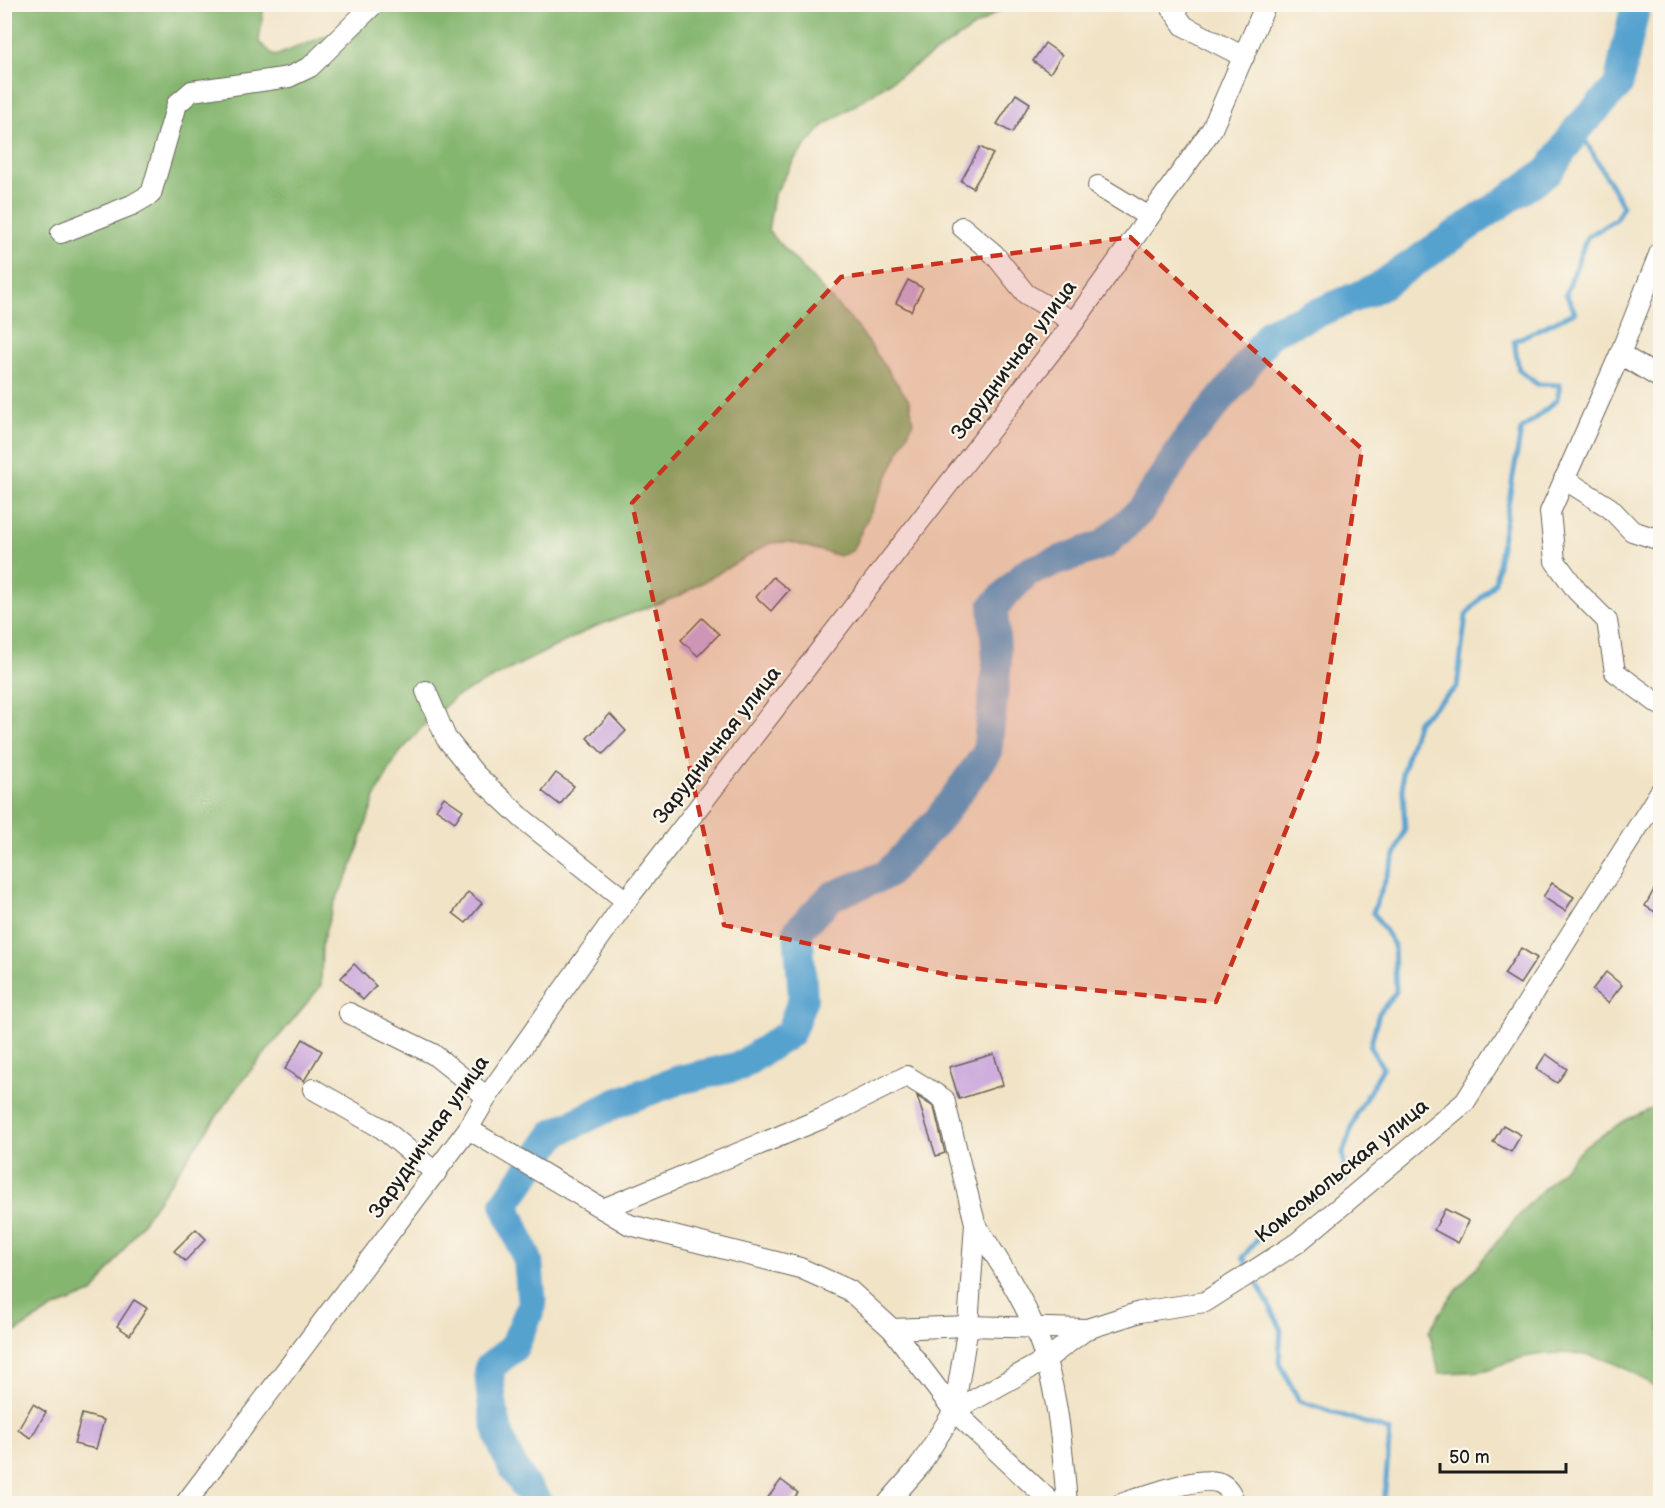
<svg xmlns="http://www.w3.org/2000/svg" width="1665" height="1508" viewBox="0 0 1665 1508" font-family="'Balsamiq Sans',sans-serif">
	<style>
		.forest { fill: #85b670; stroke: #506946; stroke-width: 1.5 }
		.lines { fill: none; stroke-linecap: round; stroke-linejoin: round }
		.stream { stroke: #57a2cf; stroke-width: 5 }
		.river { stroke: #57a2cf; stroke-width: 30 }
		.building { fill: #cfaedd }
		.minor-casing { stroke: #676258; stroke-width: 22 }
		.minor { stroke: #fff; stroke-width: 20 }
		.marked { fill: #c8321e; fill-opacity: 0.2; stroke: #c8321e; stroke-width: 4.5; stroke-dasharray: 12 8; stroke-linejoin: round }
		.labels { text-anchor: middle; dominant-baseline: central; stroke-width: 4.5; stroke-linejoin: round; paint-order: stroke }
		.street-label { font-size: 21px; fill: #1c1c1c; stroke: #fbf7ec }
	</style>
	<rect width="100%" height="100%" fill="#fbf7ec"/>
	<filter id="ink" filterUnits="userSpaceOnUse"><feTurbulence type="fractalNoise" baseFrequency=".0167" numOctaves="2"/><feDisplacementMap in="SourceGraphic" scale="12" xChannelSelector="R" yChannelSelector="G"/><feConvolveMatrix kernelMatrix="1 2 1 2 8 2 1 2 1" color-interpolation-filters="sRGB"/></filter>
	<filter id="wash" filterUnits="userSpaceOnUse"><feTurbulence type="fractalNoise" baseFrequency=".008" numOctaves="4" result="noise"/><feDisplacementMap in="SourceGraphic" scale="24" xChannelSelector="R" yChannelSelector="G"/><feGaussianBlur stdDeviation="1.35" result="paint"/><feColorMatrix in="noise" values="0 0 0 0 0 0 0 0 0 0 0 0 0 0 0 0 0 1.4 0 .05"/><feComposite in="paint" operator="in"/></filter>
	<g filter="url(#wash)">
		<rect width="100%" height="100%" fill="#f1e3c6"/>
		<g class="forest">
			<path d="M5,5h259l-5,37 16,14 91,-36 22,-15h620l-185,121 -27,31 -22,38 -6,36 91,98 51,73 3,21 -61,128 -12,5 -51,-14 -19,1 -91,53 -85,31 -139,70 -31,28 -27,31 -21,39 -25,74 -18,37 -11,37 -1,43 -84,101 -143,205 -44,18 -45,29z"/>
			<path d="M1660,1105v288c-38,-36 -84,-46 -135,-36 -15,3 -29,11 -44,14 -14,2 -28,1 -42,2l-10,-42 19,-30 77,-93 61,-63 40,-25z"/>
		</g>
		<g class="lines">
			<g class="stream">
				<path d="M1249,1269l-6,-12 26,-32 76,-44 -2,-28 14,-40 26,-45 -13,-21 9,-34 17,-21 -2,-47 -21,-33 32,-83 -3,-56 16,-52 39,-34 9,-72 29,-33 26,-152 36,-30 3,-15 -23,-1 -18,-14 -5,-29 61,-29 -9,-18 21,-57 28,-17 8,-14 -45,-78"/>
				<path d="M1254,1277l27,51 -2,34 20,39 91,30 -6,73"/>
			</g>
			<path class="river" d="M539,1504c-38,-45 -47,-79 -50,-136l25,-21 18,-42 -4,-44 -23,-57 50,-71 64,-31 60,-22 61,-14 50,-33 13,-35 -5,-68 34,-34 54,-21 52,-55 49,-67 10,-91 -4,-55 34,-35 78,-28 36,-34 48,-73 45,-54 37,-51 106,-44 172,-117 29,-43 40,-42 18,-82"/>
		</g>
		<g id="blocks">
			<g class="building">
				<path d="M1045,43l17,12 -12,18 -17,-12z"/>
				<path d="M1016,94l14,9 -18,30 -15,-9z"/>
				<path d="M980,147l13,7 -20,34 -12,-7z"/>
				<path d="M908,280l15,8 -12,23 -15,-8z"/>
				<path d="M773,577l16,13 -18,21 -15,-14z"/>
				<path d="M702,618l17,16 -21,22 -17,-16z"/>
				<path d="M610,714l16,17 -23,23 -16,-16z"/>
				<path d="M556,773l18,13 -14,19 -18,-14z"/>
				<path d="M444,797l19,13 -8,12 -19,-13z"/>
				<path d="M1660,879v36l-15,-9z"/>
				<path d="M1552,883l22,14 -9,14 -22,-14z"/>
				<path d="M468,892l14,11 -16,20 -13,-10z"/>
				<path d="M1521,948l16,10 -17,26 -16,-10z"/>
				<path d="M354,964l22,22 -13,14 -22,-22z"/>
				<path d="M1606,972l16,13 -14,18 -16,-13z"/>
				<path d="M303,1039l19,12 -18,30 -19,-12z"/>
				<path d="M994,1054l9,31 -44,14 -10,-32z"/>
				<path d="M1546,1054l21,15 -10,14 -21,-14z"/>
				<path d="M917,1096l17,11 11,46 -9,3z"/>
				<path d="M1503,1125l18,10 -10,17 -18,-10z"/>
				<path d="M1445,1209l24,12 -11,22 -24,-13z"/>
				<path d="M196,1229l10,10 -21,22 -11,-10z"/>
				<path d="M134,1300l13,8 -17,27 -13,-9z"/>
				<path d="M33,1404l13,8 -15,26 -13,-8z"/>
				<path d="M82,1414l22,6 -8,29 -22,-5z"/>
				<path d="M781,1480l17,13 -8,10h-26z"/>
			</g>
		</g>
	</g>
	<g filter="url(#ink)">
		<use href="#blocks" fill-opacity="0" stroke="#676258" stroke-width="1.5"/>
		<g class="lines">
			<defs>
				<g id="minor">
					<path d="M1169,4l15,22 60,31"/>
					<path d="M1098,186l51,31"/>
					<path d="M962,227l32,27 32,40 48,28"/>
					<path d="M61,233l71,-28 19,-11 26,-90 15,-13 97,-14 21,-10 64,-63"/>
					<path d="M1660,252l-40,102 -70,158 5,49 22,30 30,30 8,51 45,33"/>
					<path d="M1620,354l40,24"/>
					<path d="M1564,479l46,29 22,23 28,9"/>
					<path d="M426,691l20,47 29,36 48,45 103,82"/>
					<path d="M349,1013l84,41 54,43"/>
					<path d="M313,1089l70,40 53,44"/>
					<path d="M468,1129l162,96 170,43 49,22 43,39 62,82 99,93"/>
					<path d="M603,1209l218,-90 86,-43 37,23 31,124 -7,103 -14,85 -35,56 -32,37"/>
					<path d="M975,1223c21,34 44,68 59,104 24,56 28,117 33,177"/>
					<path d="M892,1329l76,-3 119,3 53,-17 65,-10 92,-59 168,-141 195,-310"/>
					<path d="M954,1411l91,-51 42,-31"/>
					<path d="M185,1504l283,-375 19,-32 139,-196 448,-579 138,-193 54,-125"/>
					<path d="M1121,1504c21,-7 83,-31 101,-20 8,5 10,12 13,20"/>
				</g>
			</defs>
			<use href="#minor" class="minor-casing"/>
			<use href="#minor" class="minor"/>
		</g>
	</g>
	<path class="marked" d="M1130,237l232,212 -45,305 -101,248 -258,-25 -234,-52 -92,-422 209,-226z"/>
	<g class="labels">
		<g class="street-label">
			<text transform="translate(1014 360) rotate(-53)">Зарудничная улица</text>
			<text transform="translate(717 745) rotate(-52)">Зарудничная улица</text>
			<text transform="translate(429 1137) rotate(-55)">Зарудничная улица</text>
			<text transform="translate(1342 1171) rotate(-39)">Комсомольская улица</text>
		</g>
	</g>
	<rect width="1665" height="1508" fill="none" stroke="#fbf7ec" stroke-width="24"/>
	<path d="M1440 1463v9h126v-9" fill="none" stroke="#1c1c1c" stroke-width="3"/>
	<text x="1449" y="1463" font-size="18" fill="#1c1c1c" stroke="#fbf7ec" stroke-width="4.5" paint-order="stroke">50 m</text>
</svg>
